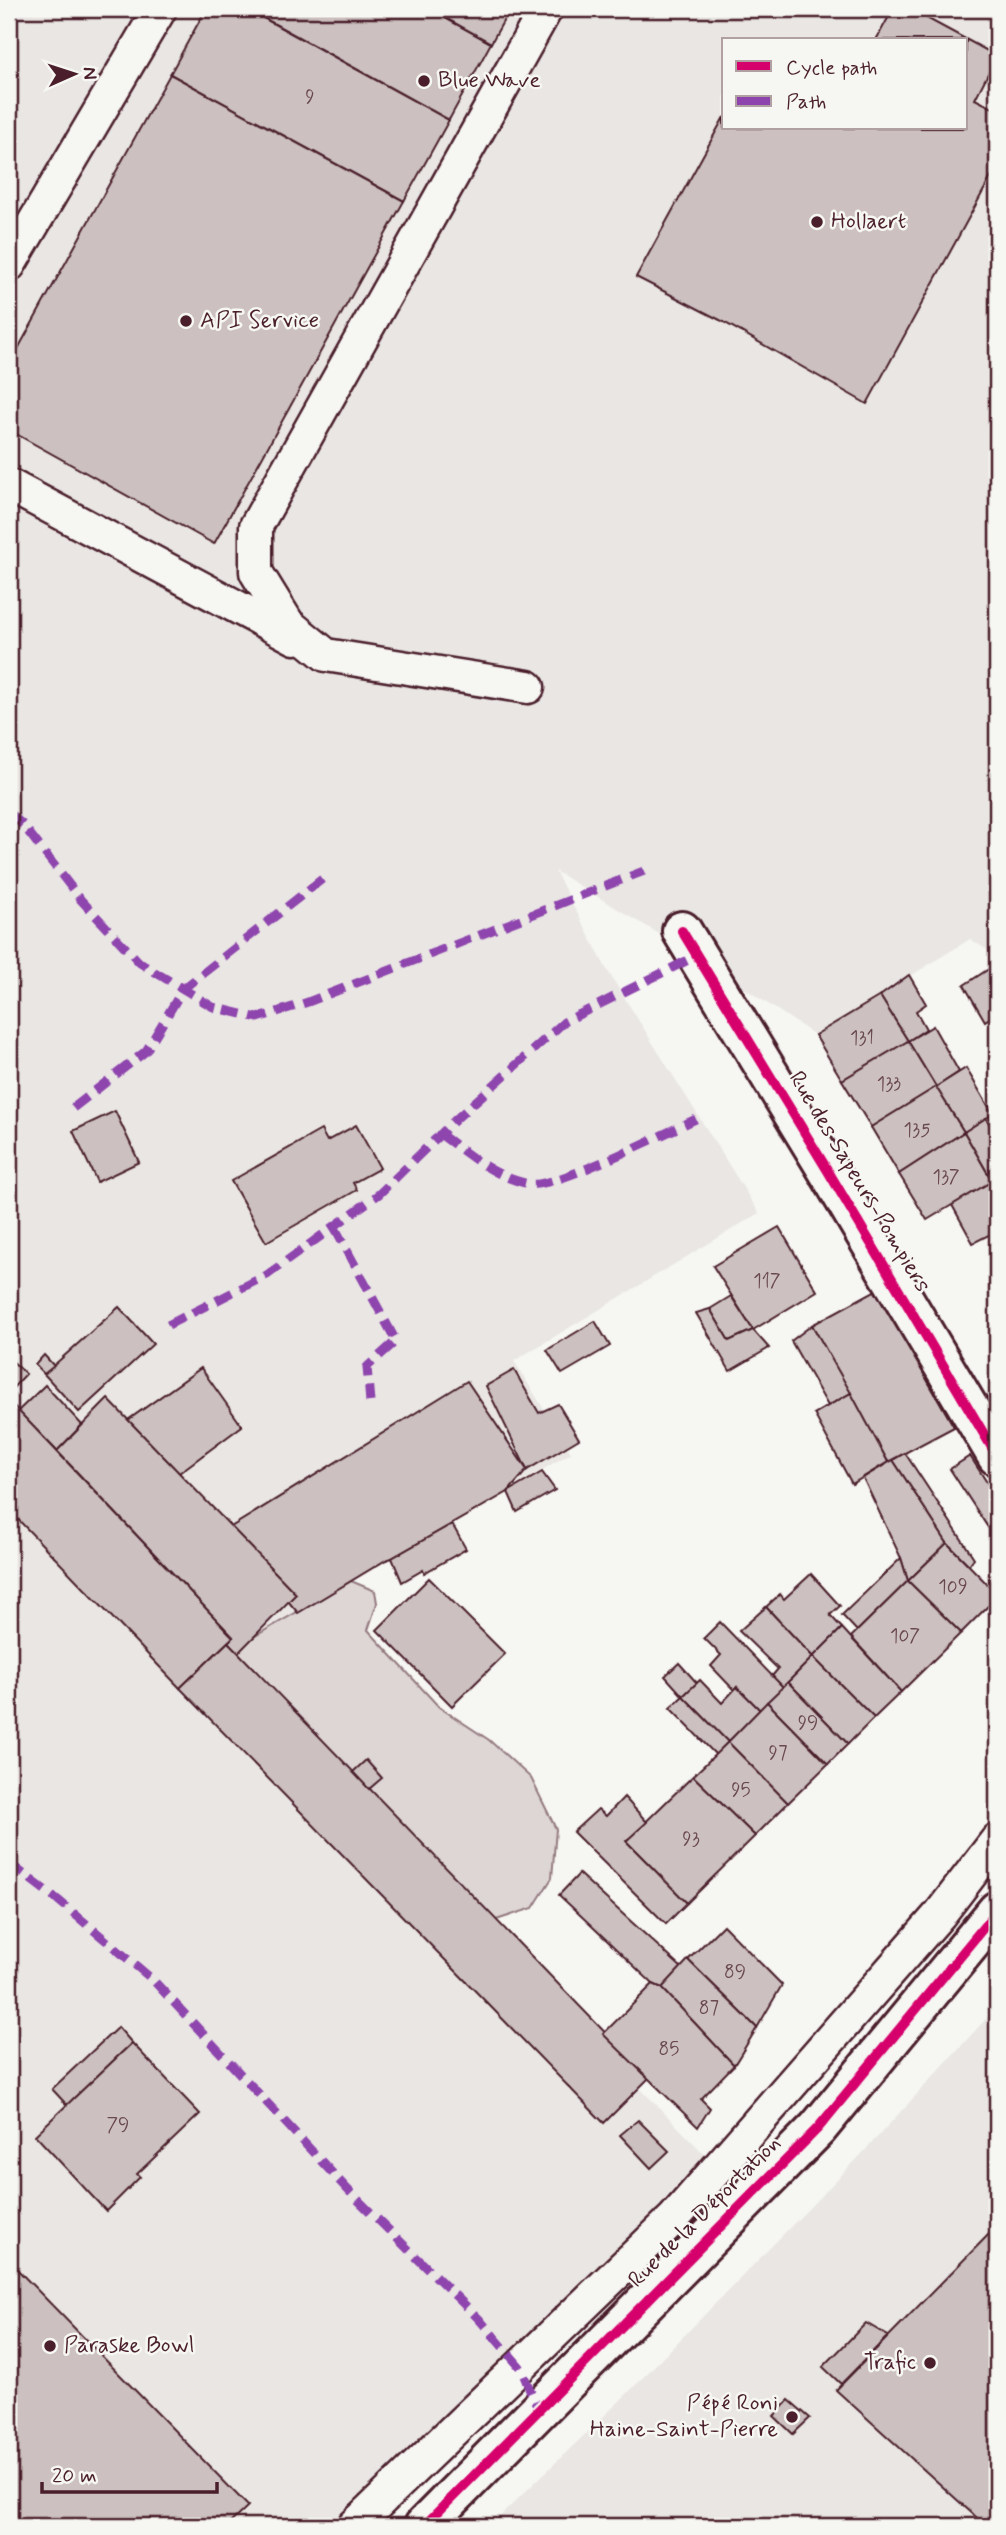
<svg xmlns="http://www.w3.org/2000/svg" width="1006" height="2535" viewBox="0 0 1006 2535" font-family="Mynerve,sans-serif">
	<style>
		.built { fill: #e9e6e3; fill-rule: evenodd }
		.green { fill: #ddd6d5; stroke: #947a80; stroke-width: 2 }
		.building { fill: #ccc1c0; stroke: #4a1f2b; stroke-width: 2 }
		.lines { fill: none; stroke-linecap: round; stroke-linejoin: round }
		.lane-casing { stroke: #4a1f2b; stroke-width: 37 }
		.street-casing { stroke: #4a1f2b; stroke-width: 44 }
		.primary-casing { stroke: #4a1f2b; stroke-width: 44 }
		.lane { stroke: #f6f6f2; stroke-width: 32 }
		.street { stroke: #f6f6f2; stroke-width: 38 }
		.primary { stroke: #f6f6f2; stroke-width: 38 }
		.quiet { stroke: #8e44ad; stroke-width: 9; stroke-dasharray: 18 9; stroke-linecap: butt }
		.cycleway-casing { stroke: #f6f6f2; stroke-width: 15 }
		.cycleway { stroke: #d6006c; stroke-width: 10 }
		.poi-dot { fill: #4a1f2b; stroke: #f6f6f2; stroke-width: 2.5 }
		.labels { text-anchor: middle; dominant-baseline: central; stroke-width: 5; stroke-linejoin: round; paint-order: stroke }
		.number-label { font-size: 19px; fill: #6a4850 }
		.poi-label { font-size: 23px; fill: #4a1f2b; stroke: #f6f6f2; text-anchor: start }
		.street-label { font-size: 23px; fill: #4a1f2b; stroke: #f6f6f2 }
	</style>
	<rect width="100%" height="100%" fill="#f6f6f2"/>
	<filter id="ink" filterUnits="userSpaceOnUse"><feTurbulence type="fractalNoise" baseFrequency=".0143" numOctaves="2"/><feDisplacementMap in="SourceGraphic" scale="14" xChannelSelector="R" yChannelSelector="G"/><feConvolveMatrix kernelMatrix="1 2 1 2 8 2 1 2 1" color-interpolation-filters="sRGB"/></filter>
	<g filter="url(#ink)">
		<g class="built">
			<path d="M9,9h988v947l-27,-17 -155,96 -119,-79 -141,-85 52,99 152,243 -245,148 57,92 -352,204 498,510 -387,359h-321zM724,40h242v88h-242z"/>
			<path d="M997,2007v519h-507l137,-132 233,-238z"/>
		</g>
		<path class="green" d="M351,1581l24,10 2,12 -9,27 71,77 50,33 42,38 25,51 -4,49 -19,30 -52,17 -262,-268z"/>
		<g class="building">
			<path d="M206,9h41l202,111 -45,81 -234,-127z"/>
			<path d="M266,9h163l62,34 -42,77 -187,-103z"/>
			<path d="M429,9h81l-19,34z"/>
			<path d="M893,9h17l87,47 -22,43 22,11v56l-130,238 -147,-84 -84,-43 88,-160v11h242v-88h-90z"/>
			<path d="M170,74l234,127 -190,343 -205,-114v-65z"/>
			<path d="M995,965l2,4v44l-12,8 -21,-36z"/>
			<path d="M909,975l17,29 -10,7 10,18 -18,12 -28,-45z"/>
			<path d="M880,996l28,45 -66,39 -27,-45z"/>
			<path d="M933,1026l26,46 -23,15 -28,-46z"/>
			<path d="M908,1041l28,46 -65,40 -29,-47z"/>
			<path d="M966,1068l27,46 -29,18 -28,-45z"/>
			<path d="M936,1087l28,45 -65,42 -28,-47z"/>
			<path d="M115,1111l24,51 -42,20 -24,-51z"/>
			<path d="M986,1118l11,19v94l-24,12 -21,-38 40,-24 -28,-49z"/>
			<path d="M356,1125l24,43 -27,15 4,7 -91,52 -35,-61 90,-51 6,11z"/>
			<path d="M964,1132l28,49 -65,39 -28,-46z"/>
			<path d="M779,1227l38,64 -64,39 -40,-64z"/>
			<path d="M876,1290l78,137 -66,35 -76,-137z"/>
			<path d="M731,1296l22,34 -24,11 -19,-32z"/>
			<path d="M119,1307l34,37 -74,68 -35,-38z"/>
			<path d="M710,1309l19,32 24,-11 16,18 -39,23 -34,-58z"/>
			<path d="M595,1321l15,25 -48,28 -15,-24z"/>
			<path d="M812,1325l39,68 -23,13 -37,-65z"/>
			<path d="M44,1355l10,11 -10,8 -9,-9z"/>
			<path d="M9,1358l17,16 -17,18z"/>
			<path d="M201,1368l41,58 -63,47 -51,-53z"/>
			<path d="M514,1370l25,43 19,-9 21,35 -52,31 -41,-84z"/>
			<path d="M467,1381l60,89 -19,22 -116,66 -6,2 -88,53 -10,-12 8,-7 -65,-67z"/>
			<path d="M45,1385l37,40 -25,26 -39,-40z"/>
			<path d="M851,1393l37,69 -36,22 -38,-70z"/>
			<path d="M108,1399l188,195 -58,59 -10,-11 5,-5 -176,-186z"/>
			<path d="M9,1401l224,236 -53,51 -171,-178z"/>
			<path d="M905,1453l69,105 -5,7 -22,-22 -54,-83z"/>
			<path d="M970,1456l27,42v30l-6,4 -41,-63z"/>
			<path d="M893,1460l54,83 -39,38 -7,-23 -38,-80z"/>
			<path d="M542,1472l13,18 -38,22 -9,-20z"/>
			<path d="M452,1524l14,25 -42,24 -1,-3 -21,12 -10,-24z"/>
			<path d="M947,1543l50,51v3l-36,36 -53,-52z"/>
			<path d="M901,1558l7,23 -51,50 -15,-16z"/>
			<path d="M811,1574l29,32 -10,9 12,13 -29,29 -47,-50 14,-13 4,5z"/>
			<path d="M429,1578l76,76 -53,52 -75,-76z"/>
			<path d="M908,1581l53,52 -60,59 -50,-55z"/>
			<path d="M766,1607l47,50 -30,30 -11,-11 6,-7 -39,-38z"/>
			<path d="M720,1622l63,65 -23,23 -23,-23 -3,3 -23,-24 10,-11 -17,-17z"/>
			<path d="M842,1628l59,64 -27,26 -61,-61z"/>
			<path d="M228,1642l421,436 -45,45 -424,-435z"/>
			<path d="M813,1657l61,61 -26,26 -60,-62z"/>
			<path d="M679,1663l18,20 -14,13 -18,-20z"/>
			<path d="M700,1680l22,23 15,-16 23,23 -32,32 -45,-46z"/>
			<path d="M788,1682l60,62 -20,20 -61,-62z"/>
			<path d="M683,1696l45,46 -12,13 -46,-47z"/>
			<path d="M767,1702l61,62 -40,39 -60,-61z"/>
			<path d="M728,1742l60,61 -33,33 -62,-60z"/>
			<path d="M366,1760l16,18 -13,11 -16,-17z"/>
			<path d="M693,1776l62,60 -68,67 -61,-62z"/>
			<path d="M624,1797l23,25 -21,19 61,62 -21,21 -93,-92 25,-23 8,7z"/>
			<path d="M579,1874l103,94 -20,20 -9,-4 -94,-89z"/>
			<path d="M723,1925l59,60 -25,43 -69,-68z"/>
			<path d="M688,1960l69,68 -23,37 -72,-77z"/>
			<path d="M653,1984l9,4 72,77 -33,34 9,9 -12,19 -95,-93z"/>
			<path d="M118,2027l14,16 -65,62 -15,-16z"/>
			<path d="M132,2043l68,71 -63,60 3,3 -34,34 -71,-76z"/>
			<path d="M638,2120l31,31 -18,17 -31,-33z"/>
			<path d="M997,2226v300h-11l-150,-136z"/>
			<path d="M9,2261l239,245 -21,20h-218z"/>
			<path d="M866,2323l22,13 -47,48 -18,-17z"/>
			<path d="M789,2400l21,18 -17,16 -19,-18z"/>
		</g>
		<g class="lines">
			<defs>
				<g id="lane">
					<path d="M9,265l151,-256"/>
					<path d="M9,485l286,153"/>
					<path d="M528,687l-202,-32 -38,-31 -32,-52v-46l290,-517"/>
					<path d="M354,2526l320,-308 266,-304 57,-74"/>
				</g>
				<path id="street" d="M682,931l146,240 169,285"/>
				<path id="primary" d="M424,2526l394,-398 179,-217"/>
			</defs>
			<use href="#lane" class="lane-casing"/>
			<use href="#street" class="street-casing"/>
			<use href="#primary" class="primary-casing"/>
			<use href="#lane" class="lane"/>
			<use href="#street" class="street"/>
			<use href="#primary" class="primary"/>
			<g class="quiet">
				<path d="M9,813l14,12 58,75 59,63 73,44 45,11 50,-16 336,-131"/>
				<path d="M73,1108l73,-57 37,-62 143,-113"/>
				<path d="M440,1134c28,20 55,44 90,50 24,5 137,-52 166,-65"/>
				<path d="M334,1226l62,115 -29,26 3,35"/>
				<path d="M168,1325l99,-50 112,-81 77,-75 108,-97 132,-66"/>
				<path d="M9,1863l49,37 95,80 195,210 131,129 41,48 19,43"/>
			</g>
			<defs>
				<g id="cycleway">
					<path d="M682,931l146,240 169,285"/>
					<path d="M424,2526l394,-398 179,-217"/>
				</g>
			</defs>
			<use href="#cycleway" class="cycleway-casing"/>
			<use href="#cycleway" class="cycleway"/>
		</g>
	</g>
	<g class="poi-dot">
		<circle cx="424" cy="81" r="7"/>
		<circle cx="817" cy="222" r="7"/>
		<circle cx="186" cy="321" r="7"/>
		<circle cx="50" cy="2346" r="7"/>
		<circle cx="930" cy="2363" r="7"/>
		<circle cx="792" cy="2417" r="7"/>
	</g>
	<g class="labels">
		<g class="number-label">
			<text x="310" y="97">9</text>
			<text x="862" y="1038">131</text>
			<text x="889" y="1084">133</text>
			<text x="917" y="1130">135</text>
			<text x="946" y="1177">137</text>
			<text x="767" y="1281">117</text>
			<text x="953" y="1587">109</text>
			<text x="905" y="1636">107</text>
			<text x="808" y="1723">99</text>
			<text x="778" y="1753">97</text>
			<text x="741" y="1790">95</text>
			<text x="691" y="1839">93</text>
			<text x="735" y="1972">89</text>
			<text x="709" y="2008">87</text>
			<text x="669" y="2049">85</text>
			<text x="118" y="2125">79</text>
		</g>
		<g class="poi-label">
			<text x="438" y="81">Blue Wave</text>
			<text x="831" y="222">Hollaert</text>
			<text x="200" y="321">API Service</text>
			<text x="64" y="2346">Paraske Bowl</text>
			<text x="916" y="2363" text-anchor="end">Trafic</text>
			<text x="778" y="2404" text-anchor="end">Pépé Roni<tspan x="778" dy="26">Haine-Saint-Pierre</tspan></text>
		</g>
		<g class="street-label">
			<text transform="translate(859 1182) rotate(59)">Rue des Sapeurs-Pompiers</text>
			<text transform="translate(705 2212) rotate(-45)">Rue de la Déportation</text>
		</g>
	</g>
	<rect width="1006" height="2535" fill="none" stroke="#f6f6f2" stroke-width="35"/>
	<rect x="18" y="18" width="971" height="2500" fill="none" stroke="#4a1f2b" stroke-width="2.5" filter="url(#ink)"/>
	<rect x="722" y="38" width="245" height="91" fill="#f6f6f2" stroke="#b1a0a2" stroke-width="2"/>
	<rect x="736" y="61" width="35" height="10" fill="#d6006c" stroke="#b1a0a2" stroke-width="2"/>
	<text x="786" y="74" font-size="21" fill="#4a1f2b">Cycle path</text>
	<rect x="736" y="96" width="35" height="10" fill="#8e44ad" stroke="#b1a0a2" stroke-width="2"/>
	<text x="786" y="108" font-size="21" fill="#4a1f2b">Path</text>
	<g transform="translate(74 74) rotate(87)" stroke="#f6f6f2" stroke-width="5" paint-order="stroke">
	<path d="M0-5L12 26L0 18L-12 26Z" fill="#4a1f2b"/>
	<text y="-10" font-size="19" font-weight="bold" text-anchor="middle" fill="#4a1f2b">N</text>
	</g>
	<path d="M42 2482v10h175v-10" fill="none" stroke="#4a1f2b" stroke-width="3.5"/>
	<text x="52" y="2482" font-size="21" fill="#4a1f2b" stroke="#f6f6f2" stroke-width="5" paint-order="stroke">20 m</text>
</svg>
